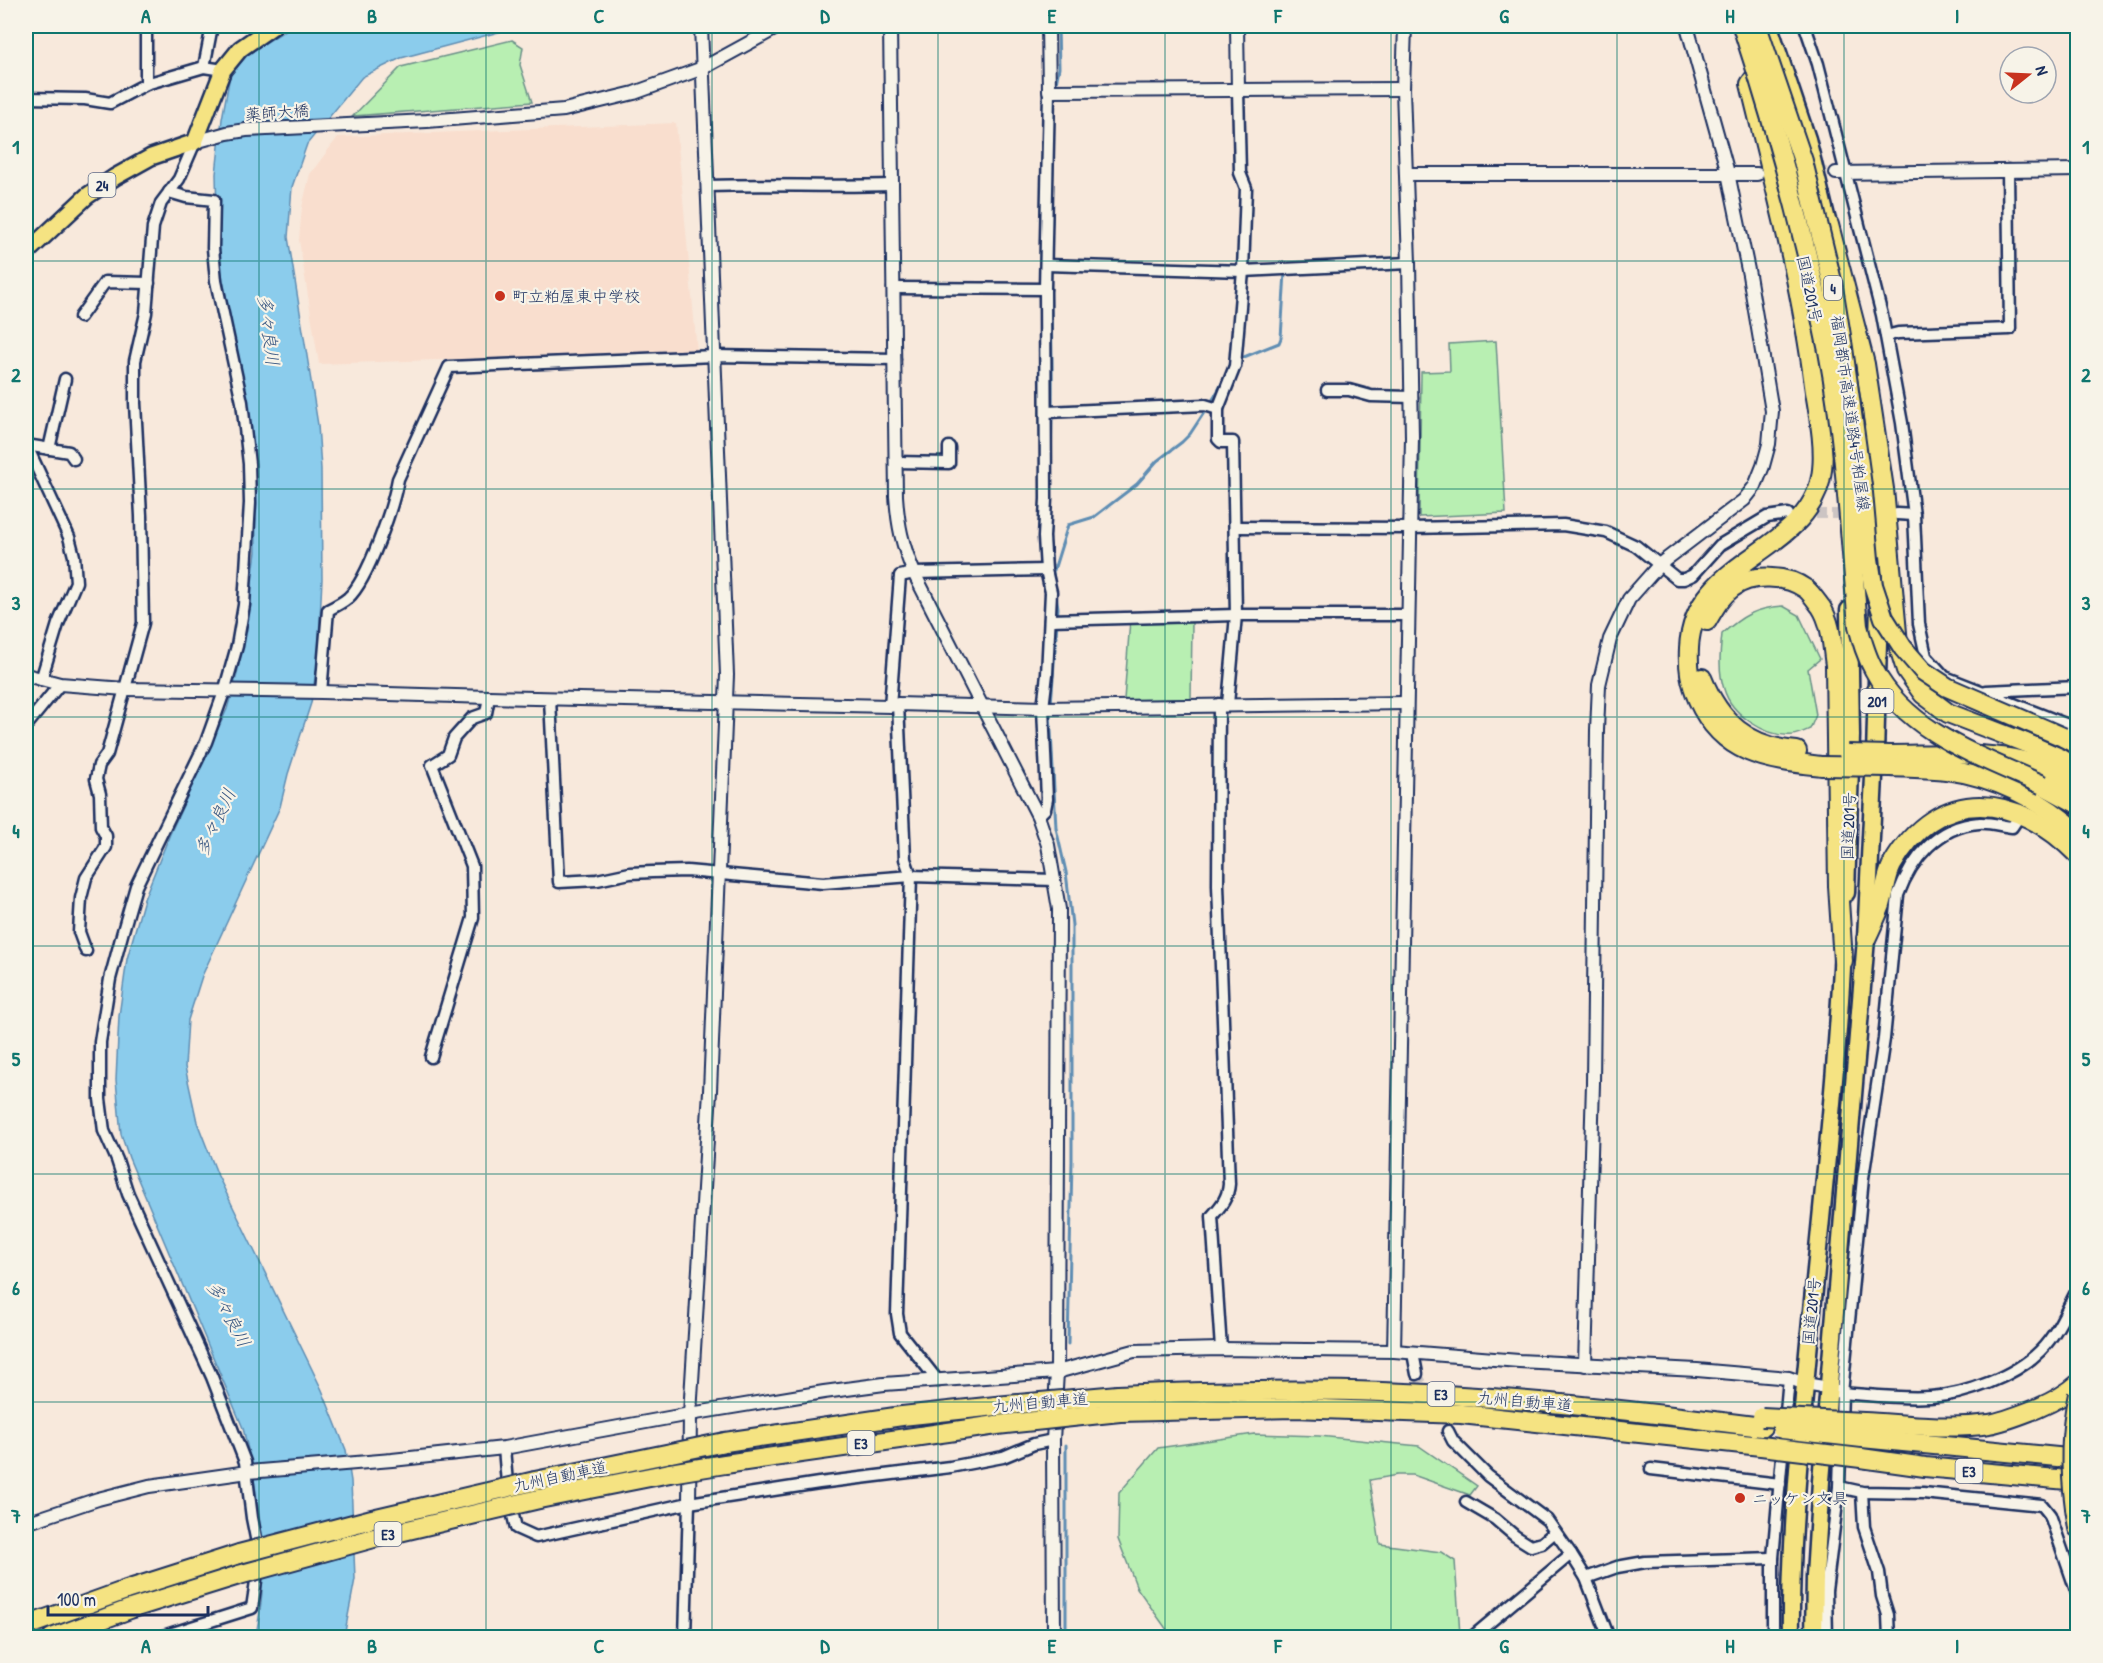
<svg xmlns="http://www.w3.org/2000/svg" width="2103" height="1663" viewBox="0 0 2103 1663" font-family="'Patrick Hand','Klee One',sans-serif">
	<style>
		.built { fill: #f9dece }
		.green { fill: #b8efb2; stroke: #6a8f88; stroke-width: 1.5 }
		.water { fill: #8bccec; stroke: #5e8db3; stroke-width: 1.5 }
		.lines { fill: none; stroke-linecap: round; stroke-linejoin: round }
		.stream { stroke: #5e8db3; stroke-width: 3 }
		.minor-tunnel { stroke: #ccc4c3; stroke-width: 10; stroke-dasharray: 10 5; stroke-linecap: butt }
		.tertiary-tunnel { stroke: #ccc4c3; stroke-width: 12; stroke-dasharray: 12 6; stroke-linecap: butt }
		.minor-casing { stroke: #1b2f5e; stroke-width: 15 }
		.tertiary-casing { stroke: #1b2f5e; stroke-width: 16 }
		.primary-casing { stroke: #1b2f5e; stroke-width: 20 }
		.trunk-casing { stroke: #1b2f5e; stroke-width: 21 }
		.motorway-casing { stroke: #1b2f5e; stroke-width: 22 }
		.minor { stroke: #f7f3e8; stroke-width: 10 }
		.tertiary { stroke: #f7f3e8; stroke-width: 12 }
		.primary { stroke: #f5e382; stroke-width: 15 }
		.trunk { stroke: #f5e382; stroke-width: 16 }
		.motorway { stroke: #f5e382; stroke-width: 18 }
		.motorway-bridge-casing { stroke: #1b2f5e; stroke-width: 22; stroke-linecap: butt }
		.motorway-bridge { stroke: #f5e382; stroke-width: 18 }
		.grid { fill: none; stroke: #0f766e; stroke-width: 1.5; stroke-opacity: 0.55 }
		.poi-dot { fill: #c8321e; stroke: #f7f3e8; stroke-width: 2 }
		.labels { text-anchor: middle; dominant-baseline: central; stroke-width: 4.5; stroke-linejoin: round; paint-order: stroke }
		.shield { fill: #f7f3e8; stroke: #5d6a87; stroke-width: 1.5 }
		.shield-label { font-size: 15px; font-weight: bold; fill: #1b2f5e }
		.street-label { font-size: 16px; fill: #1b2f5e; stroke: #f7f3e8 }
		.poi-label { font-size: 16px; fill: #1b2f5e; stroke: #f7f3e8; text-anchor: start }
		.water-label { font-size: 18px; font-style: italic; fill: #375682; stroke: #f7f3e8 }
		.neatline { fill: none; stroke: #0f766e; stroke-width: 2 }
		.grid-label { font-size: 20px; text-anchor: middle; font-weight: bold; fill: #0f766e }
	</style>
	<rect width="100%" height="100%" fill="#f8e9dc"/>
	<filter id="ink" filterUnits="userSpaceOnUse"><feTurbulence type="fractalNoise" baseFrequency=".0167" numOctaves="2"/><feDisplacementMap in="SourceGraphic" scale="12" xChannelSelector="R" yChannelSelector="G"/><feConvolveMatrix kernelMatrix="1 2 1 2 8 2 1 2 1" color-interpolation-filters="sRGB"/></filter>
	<g filter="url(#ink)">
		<path class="built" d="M676,123l21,228 -378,13 -20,-124 3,-33 8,-33 28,-37z"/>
		<g class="green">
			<path d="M512,40l11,7 -3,18 12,37 -179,14 48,-49z"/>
			<path d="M1496,341l10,172 -87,4 2,-145 29,-1 -1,-27z"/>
			<path d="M1783,606l16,9 21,44 -12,10 8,46 -6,14c-5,2 -12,5 -17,6 -27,3 -62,-21 -69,-46 -6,-18 -4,-36 -2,-55 20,-18 33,-26 61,-28z"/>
			<path d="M1130,620l62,2 -1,77 -67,1z"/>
			<path d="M1254,1434l65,2 100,10 58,40 -7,9 -57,-20h-16l-27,5 10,64 61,8 14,9 5,74 -2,2h-286l-35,-49 -19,-49 1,-46 39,-45z"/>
		</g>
		<path class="water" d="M292,26h230l-121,32 -39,19 -55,67 -15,43 -4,50 30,188 3,44 1,110 -4,80 -7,44 -23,71 -8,33 -78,169 -14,44 -3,47 12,55 21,54 104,214 24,60 5,31 4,98 -11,58h-88c2,-16 6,-33 6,-50 2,-54 -6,-107 -19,-159l-114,-270 -8,-24 -5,-54 3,-64 8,-57 17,-60 26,-65 57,-125 10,-35 10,-54 9,-68 -1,-74 -8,-71 -29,-154 -2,-79 6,-55 8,-44 19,-22z"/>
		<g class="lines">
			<g class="stream">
				<path d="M1055,89l4,-21 -1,-42"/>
				<path d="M1052,223v-29"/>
				<path d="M1050,275c1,45 3,89 2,134"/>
				<path d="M1239,359l40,-16 2,-5 4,-66"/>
				<path d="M1051,463l1,-47"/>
				<path d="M1050,551l8,57 -7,97"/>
				<path d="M1054,570l14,-45 26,-8 43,-33 20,-23 25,-19 8,-8 25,-38 11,-20 4,-13 3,-1"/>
				<path d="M1050,712l6,116 10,44 6,53v236l-4,183"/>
				<path d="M1066,1638v-193"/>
			</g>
			<g class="minor-tunnel">
				<path d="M1801,514h53"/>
				<path d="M1417,1374l13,23"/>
			</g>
			<path class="tertiary-tunnel" d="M1779,174l57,-1"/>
			<defs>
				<g id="minor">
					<path d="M1805,26l13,38 64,251 20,108 12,92 5,109 7,32 19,21 133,52"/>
					<path d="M204,67l8,-41"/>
					<path d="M146,84v-58"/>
					<path d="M26,98l59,1 25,4 36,-19 58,-17 19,3"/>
					<path d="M708,186c61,-2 122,1 184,-1"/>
					<path d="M169,192l17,5 28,3 -1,48 3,33 26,121 7,62 1,39 -6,102 -7,41 -13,46 -18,50 -70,144 -13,45 -13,48 -10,63v57l4,32 13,29 11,34 84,183 33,85 7,56 4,20v14"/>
					<path d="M1046,265l197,6 166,-8"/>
					<path d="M893,288l152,1"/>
					<path d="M80,317l25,-35 44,1"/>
					<path d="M1886,336l12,-3 112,-4 -2,-159"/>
					<path d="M1327,390h22l22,6 41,1"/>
					<path d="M1047,412l158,-7 13,4"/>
					<path d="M26,444l43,93 5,19 2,26 -18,42 -17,56"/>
					<path d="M26,445l43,7 5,7"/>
					<path d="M49,449l16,-70"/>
					<path d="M896,462l53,1v-16"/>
					<path d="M1897,514l17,1"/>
					<path d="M1236,527l174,1 153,-3 43,7 30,14 41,33h7l9,-4 27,-30 47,-28 21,-3"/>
					<path d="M1050,620l186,-5h172"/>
					<path d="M1986,691l92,-4"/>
					<path d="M321,692l7,-82c6,-3 14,-7 20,-12 20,-18 45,-91 50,-119l51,-112 266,-11 180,3"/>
					<path d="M550,699l9,183 38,-2 33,-7 22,-1 35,-1 136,12 88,-7 144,4"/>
					<path d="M898,704l7,155 6,17 -14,438 3,19 38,48"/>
					<path d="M1219,704l-1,181 11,299c-1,14 -8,22 -17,32l9,133"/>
					<path d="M1228,704l8,-89 -3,-173h-12l-3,-3v-30l17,-43 8,-95 3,-83 -6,-15 -2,-83"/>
					<path d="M890,706l10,-130 14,-3 132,-3"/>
					<path d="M26,726l34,-42"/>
					<path d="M1038,816l7,-7 2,-10 -4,-91 4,-34 4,-82 -5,-22 -2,-33 2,-38 -1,-210 4,-198"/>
					<path d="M86,951l-7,-19 2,-34 5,-20 20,-31v-11l-5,-9 -1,-33 -4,-15 3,-14 8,-11 36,-131 -2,-107 -6,-113v-42l11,-48 7,-86 8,-24 18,-24 16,-37"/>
					<path d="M431,1057l42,-139 -1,-52 -40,-101 16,-10 6,-17 18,-20 14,-5 3,-16"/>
					<path d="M1413,1353l4,21"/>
					<path d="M1842,1393c29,2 60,6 88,4 36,-2 85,-21 110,-46 17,-17 27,-41 38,-63"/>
					<path d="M1785,1423l4,-45"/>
					<path d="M1448,1431l5,10 35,35 59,44 24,34 15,24 23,60"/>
					<path d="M504,1448l4,47 8,33 20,9 153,-34 130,-20 131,-16 53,-10 31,-13 19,-4"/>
					<path d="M1651,1469l129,15"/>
					<path d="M1839,1487l23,5 61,1 119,12 8,10 28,81"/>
					<path d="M1862,1492l2,35 15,45 3,24 6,19 1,23"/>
					<path d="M1466,1502l29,17 20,17 16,10 11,-3 13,-11"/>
					<path d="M1586,1578l31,-11 28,-5 128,-4"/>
					<path d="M157,1638l95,-30 4,-27v-13"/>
					<path d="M685,1638l4,-135"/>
					<path d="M1471,1638l100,-84"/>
					<path d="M1773,1638v-80l10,-113"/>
					<path d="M1827,1638l-1,-47 13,-104 3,-94 21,-215 21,-139 14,-144c13,-36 40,-69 81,-72 10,-1 23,3 33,4l4,-6"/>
				</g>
				<g id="tertiary">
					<path d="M890,26l6,470c2,30 6,48 18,77l124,243 10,29 11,64 -2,463 -4,68 1,198"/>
					<path d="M1048,26l1,65 354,-2"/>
					<path d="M1237,26l1,64"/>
					<path d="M195,142l32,-9 19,-3 181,-9 137,-11 70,-17 69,-25 77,-42"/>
					<path d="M1836,173l242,-3"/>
					<path d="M1407,174h350"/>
					<path d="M26,675l34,9 65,5 196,3 168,5 401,9 8,-2 145,4 363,-5"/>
					<path d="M1394,1351l18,-914 -3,-174 -6,-174 2,-63"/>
					<path d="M1585,1365l8,-282 4,-353 2,-45 11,-46 19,-40 31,-35 84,-64 11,-14 8,-20 6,-22 3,-33 -23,-136 -21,-102 -41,-147"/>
					<path d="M689,1503l1,-89 20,-323 17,-416 -26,-649"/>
					<path d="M26,1523l72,-24 51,-13 43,-6 56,-8 144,-12 112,-12 186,-34 134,-22 60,-8 173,-12 77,-21 87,-2 173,2 125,10 178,9 92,8 16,6 24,4 13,5"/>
				</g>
				<path id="primary" d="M26,253l61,-57 28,-19 36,-20 44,-15 28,-72 17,-21 33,-23"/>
				<g id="trunk">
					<path d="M1769,26l38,113 24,98"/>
					<path d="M1867,434l10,115"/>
					<path d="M1846,893l5,-157 -2,-126"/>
					<path d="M1791,1638c-1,-73 5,-146 11,-218 13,-157 33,-313 41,-471"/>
					<path d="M1814,1638l1,-62 6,-95 45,-542 9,-183 4,-152"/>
				</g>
				<g id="motorway">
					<path d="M1755,77l-5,7c24,99 51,199 64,301 4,27 11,58 8,85 -8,84 -129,85 -133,178 -1,20 1,33 9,52 25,56 71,60 124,66"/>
					<path d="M1829,225l36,139 19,125 14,155 8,26 17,24 25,19 78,30 34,15 18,11"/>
					<path d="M1707,621c7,-12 13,-24 25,-33 19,-15 55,-13 74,1 5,4 11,13 15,18 11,17 11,39 14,58l3,221 5,75"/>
					<path d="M1702,678c18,44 45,69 95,73"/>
					<path d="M2063,737l15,8"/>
					<path d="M1890,755c59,0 140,-9 188,32"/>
					<path d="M1891,767c18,1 37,1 55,3 48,6 97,30 132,63"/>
					<path d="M2043,785l35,19"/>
					<path d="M1866,939c5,-11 11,-23 15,-34 4,-13 5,-28 11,-40 47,-82 126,-72 186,-10"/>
					<path d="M1118,1395c88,-4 176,-6 264,-3 127,4 254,19 380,35"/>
					<path d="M1120,1412l174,-4 167,6 300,32"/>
					<path d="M1864,1422c41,2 84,8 125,2 17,-3 33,-10 49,-16 14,-6 28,-13 40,-24"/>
					<path d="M1862,1438l216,21"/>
					<path d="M725,1442l177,-26 94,-10"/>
					<path d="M1861,1458l64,9 153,14"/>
					<path d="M725,1464l272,-39"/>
					<path d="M535,1481l136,-28"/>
					<path d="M539,1499l131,-26"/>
					<path d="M2075,1508l3,20"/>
					<path d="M26,1626l100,-36 113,-36"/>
					<path d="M52,1638l78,-29 109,-34"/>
				</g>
			</defs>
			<use href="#minor" class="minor-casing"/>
			<use href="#tertiary" class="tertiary-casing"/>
			<use href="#primary" class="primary-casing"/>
			<use href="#trunk" class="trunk-casing"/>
			<use href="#motorway" class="motorway-casing"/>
			<use href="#minor" class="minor"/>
			<use href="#tertiary" class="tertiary"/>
			<use href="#primary" class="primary"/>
			<use href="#trunk" class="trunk"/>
			<use href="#motorway" class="motorway"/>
			<defs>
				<g id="motorway-bridge">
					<path d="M1742,26c35,106 64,215 86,325 17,90 22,184 30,275 4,15 8,30 16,44 33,63 108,87 169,115"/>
					<path d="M1757,26l46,135 29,120 11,67 20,145 6,66 4,26 11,33 19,30 20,23 24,16 116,50"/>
					<path d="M1848,754l42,1"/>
					<path d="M1822,766l69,1"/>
					<path d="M996,1406l122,-11"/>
					<path d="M1762,1417l102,5"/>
					<path d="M997,1425l123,-13"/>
					<path d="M1782,1429l80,9"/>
					<path d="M1761,1446l100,12"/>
					<path d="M671,1453l54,-11"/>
					<path d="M670,1473l55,-9"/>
					<path d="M2075,1508c-5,-37 -5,-77 3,-114"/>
					<path d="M239,1554l133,-35 163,-38"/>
					<path d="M239,1575l135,-37 165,-39"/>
				</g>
			</defs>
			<use href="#motorway-bridge" class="motorway-bridge-casing"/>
			<use href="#motorway-bridge" class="motorway-bridge"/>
		</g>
	</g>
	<path class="grid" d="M259,26v1612M486,26v1612M712,26v1612M938,26v1612M1165,26v1612M1391,26v1612M1617,26v1612M1844,26v1612M26,261h2052M26,489h2052M26,717h2052M26,946h2052M26,1174h2052M26,1402h2052"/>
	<g class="poi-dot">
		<circle cx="500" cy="296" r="6"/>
		<circle cx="1740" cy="1498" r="6"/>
	</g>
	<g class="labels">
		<g class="shield">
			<rect x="88.5" y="173" width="27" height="24" rx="4.5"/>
			<rect x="1824" y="276" width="18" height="24" rx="4.5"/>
			<rect x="1860.5" y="689" width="33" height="24" rx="4.5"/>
			<rect x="1427.5" y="1382" width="27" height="24" rx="4.5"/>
			<rect x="847.5" y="1431" width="27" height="24" rx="4.5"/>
			<rect x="1955.5" y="1459" width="27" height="24" rx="4.5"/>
			<rect x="374.5" y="1522" width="27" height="24" rx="4.5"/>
		</g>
		<g class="shield-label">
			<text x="102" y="185">24</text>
			<text x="1833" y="288">4</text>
			<text x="1877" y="701">201</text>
			<text x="1441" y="1394">E3</text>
			<text x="861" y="1443">E3</text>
			<text x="1969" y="1471">E3</text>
			<text x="388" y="1534">E3</text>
		</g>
		<g class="street-label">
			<text transform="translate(277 112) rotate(-4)">薬師大橋</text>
			<text transform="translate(1810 289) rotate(78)">国道201号</text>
			<text transform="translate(1851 413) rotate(82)">福岡都市高速道路4号粕屋線</text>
			<text transform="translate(1848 826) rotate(-88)">国道201号</text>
			<text transform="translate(1811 1311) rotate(-84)">国道201号</text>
			<text transform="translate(1525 1401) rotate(5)">九州自動車道</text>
			<text transform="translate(1040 1402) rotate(-5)">九州自動車道</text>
			<text transform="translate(560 1476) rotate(-12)">九州自動車道</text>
		</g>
		<g class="poi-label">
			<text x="512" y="296">町立粕屋東中学校</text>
			<text x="1752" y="1498">ニッケン文具</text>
		</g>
		<g class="water-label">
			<text transform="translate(269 330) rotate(83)">多々良川</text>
			<text transform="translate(215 822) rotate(-65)">多々良川</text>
			<text transform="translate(229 1314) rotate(62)">多々良川</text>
		</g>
	</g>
	<rect width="2103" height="1663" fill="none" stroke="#f7f3e8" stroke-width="66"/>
	<g transform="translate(2028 75) rotate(72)"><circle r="28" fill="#f7f3e8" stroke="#9fa5b1" stroke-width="1.5"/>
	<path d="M0-4.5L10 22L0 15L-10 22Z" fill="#c8321e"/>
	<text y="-9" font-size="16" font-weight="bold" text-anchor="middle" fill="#1b2f5e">N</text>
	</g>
	<path d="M48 1606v9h160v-9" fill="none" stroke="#1b2f5e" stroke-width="3"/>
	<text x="57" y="1606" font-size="18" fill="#1b2f5e" stroke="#f7f3e8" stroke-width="4.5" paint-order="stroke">100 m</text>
	<rect x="33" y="33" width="2037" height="1597" class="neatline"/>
	<g class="grid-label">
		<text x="146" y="23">A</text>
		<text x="372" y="23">B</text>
		<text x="599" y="23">C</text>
		<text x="825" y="23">D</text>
		<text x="1052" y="23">E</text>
		<text x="1278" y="23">F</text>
		<text x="1504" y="23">G</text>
		<text x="1730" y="23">H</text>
		<text x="1957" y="23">I</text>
		<text x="16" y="154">1</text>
		<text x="2086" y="154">1</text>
		<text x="16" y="382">2</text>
		<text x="2086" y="382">2</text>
		<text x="16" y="610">3</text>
		<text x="2086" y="610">3</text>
		<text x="16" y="838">4</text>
		<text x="2086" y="838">4</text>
		<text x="16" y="1066">5</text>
		<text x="2086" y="1066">5</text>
		<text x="16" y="1295">6</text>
		<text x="2086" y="1295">6</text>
		<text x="16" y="1523">7</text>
		<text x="2086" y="1523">7</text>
		<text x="146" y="1653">A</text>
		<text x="372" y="1653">B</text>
		<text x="599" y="1653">C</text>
		<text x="825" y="1653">D</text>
		<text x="1052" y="1653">E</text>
		<text x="1278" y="1653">F</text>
		<text x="1504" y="1653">G</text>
		<text x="1730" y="1653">H</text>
		<text x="1957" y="1653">I</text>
	</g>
</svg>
